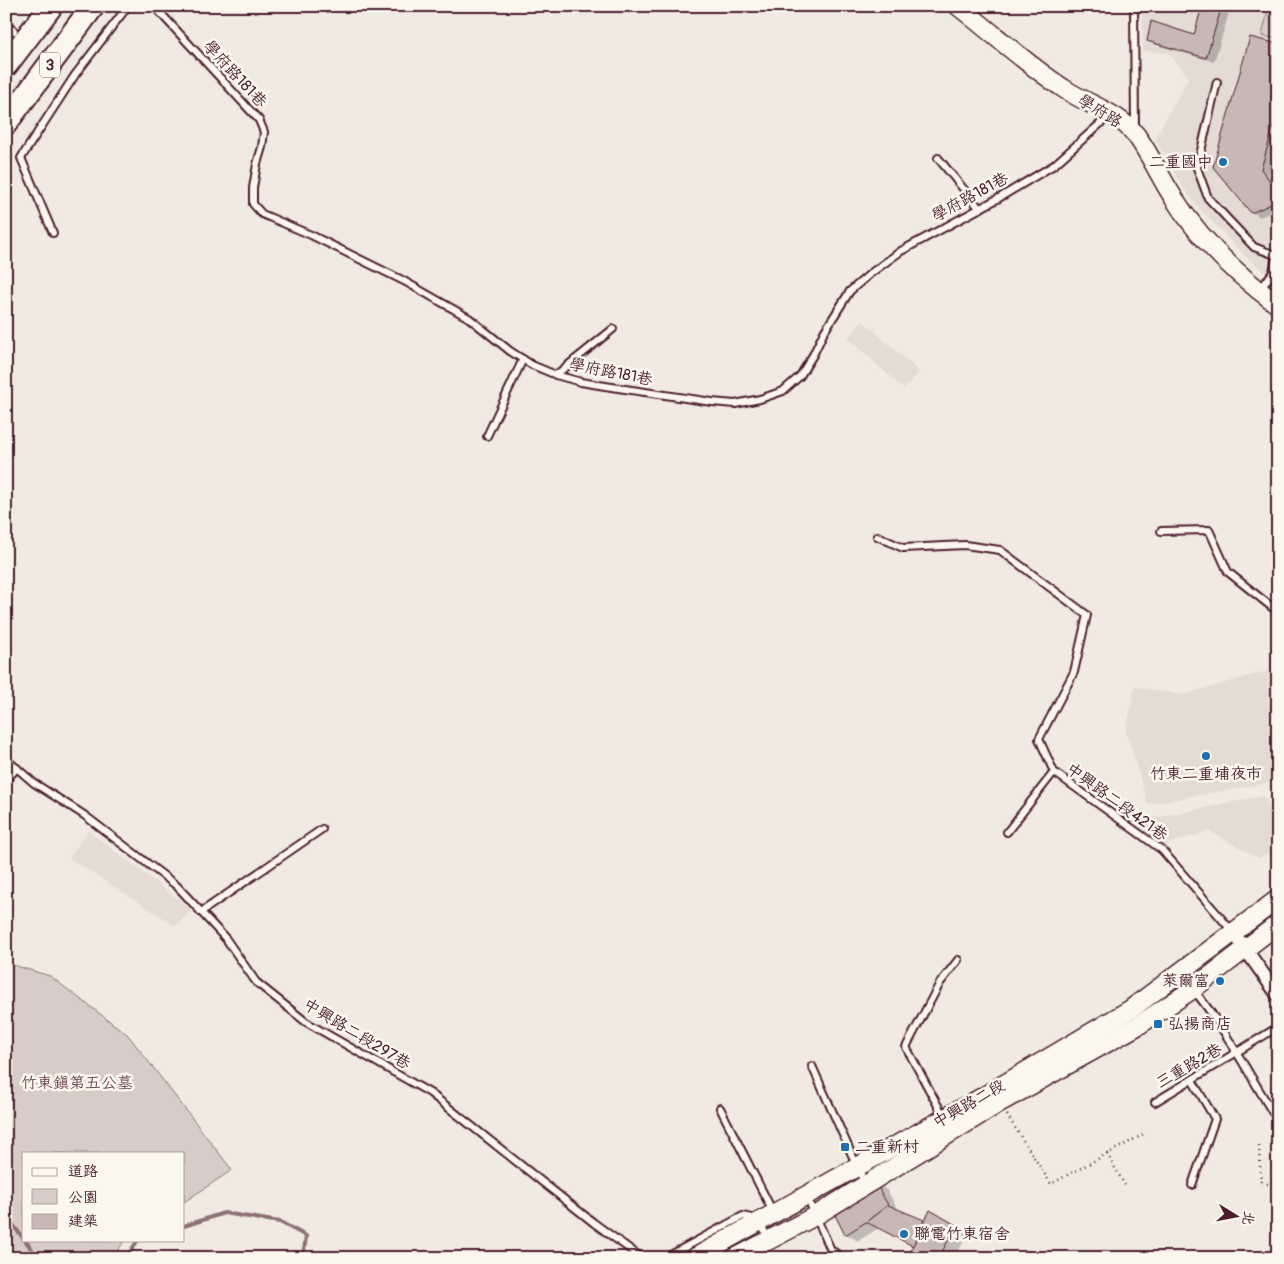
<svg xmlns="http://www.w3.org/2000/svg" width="1284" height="1264" viewBox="0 0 1284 1264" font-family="Pangolin,'LXGW WenKai TC',sans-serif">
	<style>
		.built { fill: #e4dbd2 }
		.green { fill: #d8ccc6; stroke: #917678 }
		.shadow { fill: #0003 }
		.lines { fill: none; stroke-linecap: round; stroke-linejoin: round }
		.stream { stroke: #8c6f72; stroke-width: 4 }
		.building { fill: #c8b8b3; stroke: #4a1f2b }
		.lane-casing { stroke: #4a1f2b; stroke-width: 10 }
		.street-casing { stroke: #4a1f2b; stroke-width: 16 }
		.secondary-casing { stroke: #4a1f2b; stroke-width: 21 }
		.highway-casing { stroke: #4a1f2b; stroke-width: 26 }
		.path { stroke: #4a1f2b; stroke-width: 2.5; stroke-dasharray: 1 4; stroke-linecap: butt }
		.lane { stroke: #fbf7ec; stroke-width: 6 }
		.street { stroke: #fbf7ec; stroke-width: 12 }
		.secondary { stroke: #fbf7ec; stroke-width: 18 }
		.highway { stroke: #fbf7ec; stroke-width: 22 }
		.poi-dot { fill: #1f6fb2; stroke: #fbf7ec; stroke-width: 2 }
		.labels { text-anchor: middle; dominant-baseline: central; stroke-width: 5; stroke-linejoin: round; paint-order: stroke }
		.shield { fill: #fbf7ec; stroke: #7f6065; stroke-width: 1 }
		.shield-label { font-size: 15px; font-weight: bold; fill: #4a1f2b }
		.street-label { font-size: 16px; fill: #4a1f2b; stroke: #fbf7ec }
		.poi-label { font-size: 16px; fill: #4a1f2b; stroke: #fbf7ec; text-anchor: start }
		.park-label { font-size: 16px; fill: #6e4a52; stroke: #fbf7ec }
	</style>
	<rect width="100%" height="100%" fill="#f0eae0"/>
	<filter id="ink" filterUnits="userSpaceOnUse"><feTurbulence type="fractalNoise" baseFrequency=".02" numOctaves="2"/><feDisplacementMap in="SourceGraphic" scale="10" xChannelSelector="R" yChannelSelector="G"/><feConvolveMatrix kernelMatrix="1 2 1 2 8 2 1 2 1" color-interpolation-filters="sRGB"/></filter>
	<g filter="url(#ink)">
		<g class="built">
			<path d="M1142,6h136v277l-35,-29 -44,-46 -17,-22 -27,-48 34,-61 -21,-24 -25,-2z"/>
			<path d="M863,321l56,51 -15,17 -56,-51z"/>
			<path d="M1278,668v113l-130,23 -22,-73 9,-44 48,8z"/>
			<path d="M1263,796l15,21v30l-19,11 -50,-27 -45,14 -31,-23z"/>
			<path d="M88,831l104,79 -16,16 -107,-68z"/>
		</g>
		<g class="green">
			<path d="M1268,10l10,2v27l-16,-3z"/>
			<path d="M6,963l44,13 78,59 104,135 -48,32v-49h-160v87h101l-12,18h-107z"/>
		</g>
		<g class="shadow">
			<path d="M1204,6h27l-17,56 -57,-17 -8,-4 46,-5z"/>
			<path d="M1278,46v97l-9,31 9,13v22l-18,8 -8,-5z"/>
			<path d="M875,1183l12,7 12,21 26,11 5,-10 38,21 -13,25h-47l6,-12 -35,-18 -21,13 -12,-7z"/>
		</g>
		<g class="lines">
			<g class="stream">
				<path d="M6,1216l18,23"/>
				<path d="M184,1226l40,-13 56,9 26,14 -3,22"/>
				<path d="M25,1240l13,18"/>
				<path d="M126,1258l12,-18"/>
			</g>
		</g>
		<g class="building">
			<path d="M1202,6h20l-16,52 -59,-17 4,-20 43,14z"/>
			<path d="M1250,37l28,7v67l-17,58 17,23v9l-27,12 -38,-46z"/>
			<path d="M875,1182l13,23 -22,17 -21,13 -14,-28z"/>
			<path d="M888,1205l36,15 -11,26 -47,-24z"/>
			<path d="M930,1210l26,15 -17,33h-32z"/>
		</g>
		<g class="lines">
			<defs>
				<g id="lane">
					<path d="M154,6l105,114 5,12 -2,15 -5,17 -4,24v16l9,10 49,21 93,46 65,37 41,33 22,14 24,10 25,7 24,4 107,16 23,2 25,-5 23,-8 17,-15 13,-21 11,-23 26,-41 21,-18 30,-22 98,-53 55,-33 56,-50"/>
					<path d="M1134,6l1,122"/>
					<path d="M6,24l8,7"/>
					<path d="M1217,82l-20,86 11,30 46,49 24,9"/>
					<path d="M938,158l42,51"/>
					<path d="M53,233l-32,-75 54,-83 53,-69"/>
					<path d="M1260,290l13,-18 3,-16"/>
					<path d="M556,375l57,-46"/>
					<path d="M487,436l36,-77"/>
					<path d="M1161,531l48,-1 19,42 50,40"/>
					<path d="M877,536l26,12 62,-3 35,5 87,65 -13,57 -35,67 15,33 108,78 71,82"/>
					<path d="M6,759l28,24 50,32 93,71 49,53 30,43 50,40 124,71 164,130 48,35"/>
					<path d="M6,780l11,-12"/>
					<path d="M1007,832l47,-60"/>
					<path d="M201,912l121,-83"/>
					<path d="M1180,974c38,41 64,92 93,139"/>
					<path d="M812,1066l53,118"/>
					<path d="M1155,1102l123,-75"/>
					<path d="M720,1108l53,104"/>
					<path d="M944,1117l-38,-70 34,-64 18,-23"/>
					<path d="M1192,1185l23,-66 -23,-39"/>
					<path d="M807,1197l24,53 12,8"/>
					<path d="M665,1258l78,-42 17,4 7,18"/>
					<path d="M1278,1258v-1"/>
				</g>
				<path id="street" d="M1234,933l44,62"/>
				<g id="secondary">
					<path d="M958,6c35,27 68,58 105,82 23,16 55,24 73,47 14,19 24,42 37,62 27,43 64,78 105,108"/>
					<path d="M694,1258l285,-159 152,-90 147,-110"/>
					<path d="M735,1258l80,-42 184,-113 140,-78 54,-36 85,-65"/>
				</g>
				<g id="highway">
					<path d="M6,65l45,-59"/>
					<path d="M6,123l87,-117"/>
				</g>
			</defs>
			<use href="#lane" class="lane-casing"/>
			<use href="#street" class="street-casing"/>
			<use href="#secondary" class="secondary-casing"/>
			<use href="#highway" class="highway-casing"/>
			<g class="path">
				<path d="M1007,1115l44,69 95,-51"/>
				<path d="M1259,1146l2,39 17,-3"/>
				<path d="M1107,1154l19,33"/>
			</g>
			<use href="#lane" class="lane"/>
			<use href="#street" class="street"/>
			<use href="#secondary" class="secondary"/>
			<use href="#highway" class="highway"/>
		</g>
	</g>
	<g class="poi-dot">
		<circle cx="1223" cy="162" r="5"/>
		<circle cx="1206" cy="756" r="5"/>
		<circle cx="1220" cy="981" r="5"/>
		<rect x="1153" y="1019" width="10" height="10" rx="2.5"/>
		<rect x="840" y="1142" width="10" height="10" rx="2.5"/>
		<circle cx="904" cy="1234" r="5"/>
	</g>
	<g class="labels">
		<rect class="shield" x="40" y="52.5" width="20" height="25" rx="4"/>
		<g class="shield-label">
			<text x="50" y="65">3</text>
		</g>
		<g class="street-label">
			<text transform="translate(235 74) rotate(47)">學府路181巷</text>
			<text transform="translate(1100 111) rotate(31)">學府路</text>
			<text transform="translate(970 197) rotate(-29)">學府路181巷</text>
			<text transform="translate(611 372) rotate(11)">學府路181巷</text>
			<text transform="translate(1117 802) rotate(36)">中興路二段421巷</text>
			<text transform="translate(357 1034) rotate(31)">中興路二段297巷</text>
			<text transform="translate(1189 1066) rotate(-30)">三重路2巷</text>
			<text transform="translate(969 1104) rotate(-30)">中興路二段</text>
		</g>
		<g class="poi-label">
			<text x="1213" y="162" text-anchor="end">二重國中</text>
			<text x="1206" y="774" text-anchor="middle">竹東二重埔夜市</text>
			<text x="1210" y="981" text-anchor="end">萊爾富</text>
			<text x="1168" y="1024">弘揚商店</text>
			<text x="855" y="1147">二重新村</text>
			<text x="914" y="1234">聯電竹東宿舍</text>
		</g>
		<g class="park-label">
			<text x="77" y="1083">竹東鎮第五公墓</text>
		</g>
	</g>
	<rect width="1284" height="1264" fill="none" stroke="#fbf7ec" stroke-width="25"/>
	<rect x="12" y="12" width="1259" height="1239" fill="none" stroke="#4a1f2b" stroke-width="2" filter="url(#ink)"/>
	<rect x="22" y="1152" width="162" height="90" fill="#fbf7ec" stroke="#b4a19f"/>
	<rect x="32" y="1168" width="25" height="8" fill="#fbf7ec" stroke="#b4a19f"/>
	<text x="68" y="1176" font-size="15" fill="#4a1f2b">道路</text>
	<rect x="32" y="1189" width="25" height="15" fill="#d8ccc6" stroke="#b4a19f"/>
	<text x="68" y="1202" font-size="15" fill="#4a1f2b">公園</text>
	<rect x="32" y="1214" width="25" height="15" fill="#c8b8b3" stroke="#b4a19f"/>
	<text x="68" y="1226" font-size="15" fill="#4a1f2b">建築</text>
	<g transform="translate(1236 1216) rotate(100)" stroke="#fbf7ec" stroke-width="4" paint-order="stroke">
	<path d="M0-4L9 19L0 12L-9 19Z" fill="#4a1f2b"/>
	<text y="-8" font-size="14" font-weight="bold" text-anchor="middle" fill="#4a1f2b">北</text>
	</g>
</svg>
